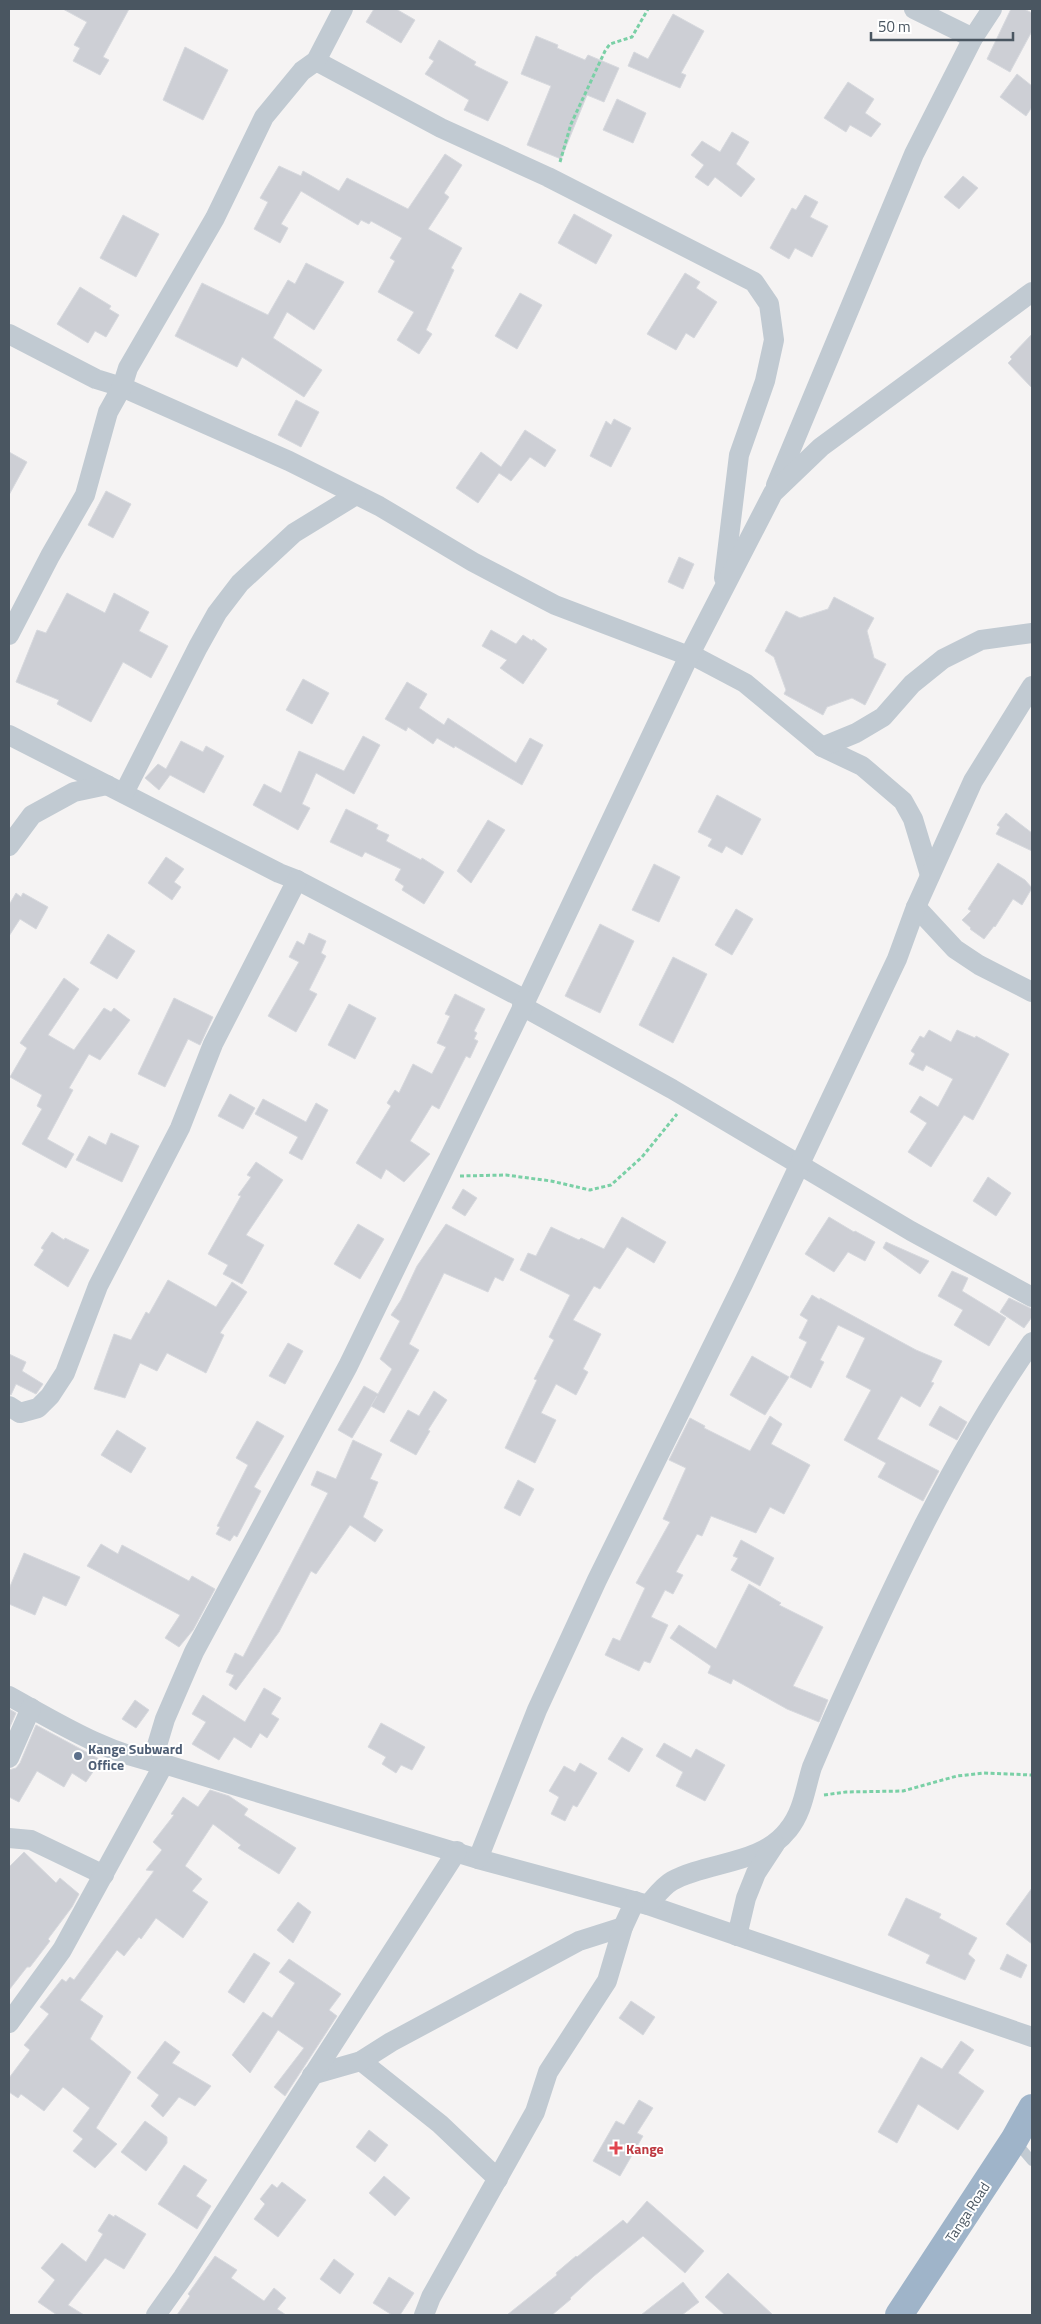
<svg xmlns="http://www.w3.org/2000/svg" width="1041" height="2324" viewBox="0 0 1041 2324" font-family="'Titillium Web',sans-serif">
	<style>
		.building { fill: #cdcfd5; stroke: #d7d9de }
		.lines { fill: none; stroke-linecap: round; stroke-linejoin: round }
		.path { stroke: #7ad0a6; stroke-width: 3; stroke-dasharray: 4 2.5; stroke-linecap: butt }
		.service { stroke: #c1cad2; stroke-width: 10 }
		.minor { stroke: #c1cad2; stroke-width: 20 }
		.trunk { stroke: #9fb4c9; stroke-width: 28 }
		.service-dot { fill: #5c6f8a; stroke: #fff; stroke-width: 2 }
		.health-dot { fill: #e0444e; stroke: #fff; stroke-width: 2 }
		.labels { text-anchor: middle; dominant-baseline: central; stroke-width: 4; stroke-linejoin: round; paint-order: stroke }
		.service-label { font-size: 14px; font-weight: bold; fill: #4e5e75; stroke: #fff; text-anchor: start }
		.health-label { font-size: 14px; font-weight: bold; fill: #be3a42; stroke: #fff; text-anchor: start }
		.street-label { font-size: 14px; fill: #4a5661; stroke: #fff }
	</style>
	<rect width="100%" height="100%" fill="#f5f3f3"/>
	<g class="building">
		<path d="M63,9h66l-26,48 6,3 -9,15 -27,-14 7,-13 -6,-3 13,-23z"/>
		<path d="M374,9h22l19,11 -14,23 -35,-21z"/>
		<path d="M1011,9h13l8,4v18l-22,41 -23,-13z"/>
		<path d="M673,14l31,17 -23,42 5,2 -6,13 -52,-22 6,-14 14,7z"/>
		<path d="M536,36l22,9 -1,3 28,12 3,-5 31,13 -15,34 -17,-7 -26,64 -34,-14 24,-59 -30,-12z"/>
		<path d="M439,40l37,22 -2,3 34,17 -20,39 -24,-11 5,-10 -44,-26 9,-13 -5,-3z"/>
		<path d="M185,47l43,23 -25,50 -40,-20z"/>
		<path d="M1017,74l15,12v21l-6,9 -26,-19z"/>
		<path d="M848,82l26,17 -9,14 16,11 -10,13 -21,-12 -4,7 -22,-14z"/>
		<path d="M617,99l29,14 -13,30 -30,-13z"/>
		<path d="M732,132l17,10 -13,22 19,15 -14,18 -26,-20 -7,9 -13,-9 9,-12 -13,-10 11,-14 18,11z"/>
		<path d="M445,154l17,11 -18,28 5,4 -21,32 34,19 -11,20 3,2 -28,60 6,4 -13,20 -22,-14 17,-28 -36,-20 17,-31 -5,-3 12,-20 -31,-17 -2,3 -8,-4 -3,5 -57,-34 -20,33 7,4 -8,15 -26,-14 14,-27 -8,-4 19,-32 22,10 2,-5 36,20 8,-13 61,31z"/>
		<path d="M963,176l15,12 -19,21 -15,-12z"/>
		<path d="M805,195l13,7 -8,15 18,9 -16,31 -17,-9 -6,11 -19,-11 22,-40 4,2z"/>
		<path d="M574,214l38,21 -16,29 -38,-21z"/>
		<path d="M123,215l36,19 -23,43 -36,-19z"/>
		<path d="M306,263l38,19 -30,48 -27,-18 -14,26 49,32 -18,27 -62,-40 -5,10 -62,-31 27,-53 66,32 20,-35 7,4z"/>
		<path d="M685,273l15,9 -4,6 21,14 -23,36 -8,-5 -10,17 -29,-16z"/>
		<path d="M80,287l31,19 -2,3 10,6 -13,22 -11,-6 -7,12 -31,-19z"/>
		<path d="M520,293l22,12 -25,44 -22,-13z"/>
		<path d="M1032,334v54l-24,-25 4,-4 -2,-2z"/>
		<path d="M296,400l23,12 -18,35 -23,-12z"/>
		<path d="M614,419l17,9 -20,39 -21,-11 16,-35 5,4z"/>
		<path d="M525,430l31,20 -11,17 -15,-10 -19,24 -12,-8 -21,30 -22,-15 25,-36 20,15z"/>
		<path d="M9,452l18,10 -18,33z"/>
		<path d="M106,491l25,13 -18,34 -25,-13z"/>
		<path d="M679,557l15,7 -11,25 -15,-7z"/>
		<path d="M67,593l38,20 9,-20 35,19 -10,19 29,15 -17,32 -28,-16 -32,60 -34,-18 2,-4 -43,-18 21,-52 9,3z"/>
		<path d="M834,597l40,21 -7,13 7,27 12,6 -21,41 -13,-7 -25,9 -4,8 -39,-21 2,-4 -12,-33 -9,-6 21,-40 14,7 28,-9z"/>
		<path d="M491,630l25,14 7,-9 9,6 1,-2 14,10 -24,35 -23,-16 7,-8 -25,-14z"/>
		<path d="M303,679l26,14 -17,31 -26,-14z"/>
		<path d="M407,682l20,12 -8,14 25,17 4,-7 68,45 14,-25 13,7 -21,40 -67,-39 -1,2 -17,-10 -4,6 -25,-17 -2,4 -21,-12z"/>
		<path d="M363,736l17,9 -26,49 -38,-21 -14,31 8,4 -12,22 -45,-25 11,-21 17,9 18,-42 45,20z"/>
		<path d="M181,741l22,11 3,-6 18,10 -20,37 -34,-18 -11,15 -14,-12 13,-14 8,5z"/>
		<path d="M717,795l44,24 -19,36 -16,-9 -4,7 -14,-7 4,-7 -14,-7z"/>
		<path d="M346,809l32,16 -2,4 13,6 -3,6 35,19 1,-2 22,14 -20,32 -22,-14 2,-4 -9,-6 6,-11 -36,-17 -3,5 -32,-15z"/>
		<path d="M1006,813l26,20v18l-36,-17 4,-7 -3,-2z"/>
		<path d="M488,820l17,10 -34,53 -14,-12z"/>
		<path d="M166,857l18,12 -10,13 7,5 -9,13 -24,-17z"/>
		<path d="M998,863l27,17 7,8 -10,17 -9,-6 -18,28 -1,-1 -10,13 -14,-10 1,-1 -9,-8 9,-9 -3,-2z"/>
		<path d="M654,864l26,13 -21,45 -27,-12z"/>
		<path d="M16,893l5,4 2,-4 25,14 -12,22 -16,-10 -11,17v-31z"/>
		<path d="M736,909l17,10 -21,36 -17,-10z"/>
		<path d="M600,924l34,17 -34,72 -35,-17z"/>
		<path d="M309,933l17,8 -5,12 5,3 -17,34 8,4 -21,38 -28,-16 31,-54 -10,-5 8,-16 7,4z"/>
		<path d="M108,934l27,17 -18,28 -27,-16z"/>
		<path d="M673,957l34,17 -34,69 -34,-18z"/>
		<path d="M64,978l15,11 -31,46 26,15 30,-42 7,4 3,-4 16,12 -30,40 -11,-6 -20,34 4,2 -26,49 27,15 -8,14 -44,-24 20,-35 -5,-3 5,-11 -32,-18 17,-29 -7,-5z"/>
		<path d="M455,994l30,15 -11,22 3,2 -3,6 4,2 -8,17 -4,-2 -27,53 -7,-4 -22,36 20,13 -26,28 -18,-13 -5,10 -25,-16 35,-57 -4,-3 8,-13 4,3 14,-29 19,10 14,-27 -9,-4 13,-27 -5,-2z"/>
		<path d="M174,998l39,19 -13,28 -12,-6 -23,48 -27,-13z"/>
		<path d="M349,1004l27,14 -21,41 -27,-14z"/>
		<path d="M929,1030l22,12 6,-12 18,8 1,-2 33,18 -36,66 -9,-5 -33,52 -23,-15 19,-29 -17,-11 10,-16 18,11 15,-28 -27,-14 -3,6 -14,-7 6,-10 -4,-3 9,-15 4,2z"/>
		<path d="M230,1094l25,14 -12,21 -25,-13z"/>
		<path d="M263,1099l43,23 10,-19 12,7 -26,50 -13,-7 9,-16 -43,-23z"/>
		<path d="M111,1133l28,13 -17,36 -46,-22 13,-24 17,9z"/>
		<path d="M256,1162l27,18 -37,55 18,10 -22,39 -19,-10 5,-9 -20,-11 33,-58 -3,-1 13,-18 -4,-2z"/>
		<path d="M988,1177l23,16 -15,23 -23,-15z"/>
		<path d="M463,1189l14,9 -12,18 -13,-8z"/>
		<path d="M622,1217l44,25 -12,21 -27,-16 -27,42 -6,-3 -21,34 28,14 -18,35 5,3 -12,23 -20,-11 -15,29 15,7 -21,43 -30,-15 32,-68 -3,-1 20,-39 -5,-3 21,-42 -50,-25 8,-17 8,3 15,-29 28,13 2,-2 23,11z"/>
		<path d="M829,1217l25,15 1,-1 20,11 -10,19 -17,-9 -14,20 -29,-18z"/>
		<path d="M358,1224l26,15 -24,40 -26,-15z"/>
		<path d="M446,1224l68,35 -11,22 -8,-4 -7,15 -44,-19 -35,71 10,6 -35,63 -13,-7 6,-10 -25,42 -14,-8 26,-44 14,8 14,-25 -12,-10 20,-38 -9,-6 10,-15 16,-34z"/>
		<path d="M52,1232l12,8 1,-2 24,12 -21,37 -34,-22 10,-15 -3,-2z"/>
		<path d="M886,1242l43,19 -9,13 -37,-26z"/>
		<path d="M952,1271l16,7 -6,13 44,27 -17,28 -35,-21 9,-15 -25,-14z"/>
		<path d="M168,1280l48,27 16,-25 15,10 -27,41 4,2 -18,38 -39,-20 -10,18 -17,-8 -15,35 -31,-9 20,-55 17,6 15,-28 3,2z"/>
		<path d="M812,1295l8,5v-2l96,52 26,11 -11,21 3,1 -14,24 -19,-11 -24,43 62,32 -16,30 -45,-24 8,-14 -42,-23 27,-50 -25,-13 19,-39 -27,-13 -18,35 4,2 -13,26 -21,-11 17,-35 -8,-4 9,-18 -8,-5z"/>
		<path d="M1009,1298l23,11v8l-8,11 -24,-16z"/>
		<path d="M288,1343l15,8 -18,33 -16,-8z"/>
		<path d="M9,1354l17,8 -4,9 21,13 -7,10 -20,-10 -5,11 -2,-1z"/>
		<path d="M752,1356l37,21 -24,38 -35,-20z"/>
		<path d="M434,1391l13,9 -19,30 2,1 -14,24 -26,-14 18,-31 11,6z"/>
		<path d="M940,1406l27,16 -10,18 -28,-15z"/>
		<path d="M770,1416l12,8 -11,20 39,21 -26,49 -14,-7 -14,26 -45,-17 -9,20 -5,-2 -21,38 7,3 -10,19 -8,-4 -14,27 17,8 -18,38 -6,-2 -5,10 -34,-16 8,-17 7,3 25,-53 -9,-5 34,-61 -7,-3 23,-51 -17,-8 21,-42 15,8 -1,2 46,23z"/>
		<path d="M257,1421l27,15 -30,51 7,4 -24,46 -3,-2 -4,6 -14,-7 4,-7 -3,-1 31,-61 -12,-7z"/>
		<path d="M117,1430l29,18 -15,25 -30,-18z"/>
		<path d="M353,1440l29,14 -12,25 8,3 -15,35 20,13 -8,12 -25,-17 -34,49 -5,-3 -32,61 -43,58 -7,-5 5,-10 -8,-3 9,-19 8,4 85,-164 -17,-8 6,-14 19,8z"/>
		<path d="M518,1480l16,9 -14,27 -16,-8z"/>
		<path d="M741,1540l33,18 -14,28 -29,-16 7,-12 -5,-2z"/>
		<path d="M101,1544l17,10 4,-9 67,36 3,-5 23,13 -22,41 -14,17 -14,-9 15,-23 -93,-49z"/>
		<path d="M24,1553l56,24 -14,29 -23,-10 -8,19 -26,-11v-15z"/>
		<path d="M749,1584l32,19 -2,2 44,22 -30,59 35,14 -9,22 -32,-13 -54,-30 -2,5 -23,-11 3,-7 -41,-28 9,-13 37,24z"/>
		<path d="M264,1688l17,10 -10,16 8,5 -12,19 -7,-5 -9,15 -17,-11 -15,23 -27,-16 14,-22 -14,-8 11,-19 42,27z"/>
		<path d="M135,1700l14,10 -13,18 -14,-9z"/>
		<path d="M9,1709l7,4 -7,16z"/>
		<path d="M381,1723l44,24 -13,23 -11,-5 -5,8 -14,-9 4,-7 -18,-10z"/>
		<path d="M36,1725l65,35 -15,22 -14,-9 -8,14 -27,-16 -18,31 -10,-5v-27l7,-2 4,-5z"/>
		<path d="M622,1737l21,12 -14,23 -21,-13z"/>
		<path d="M664,1743l27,15 5,-9 29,16 -20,36 -29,-15 7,-14 -27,-16z"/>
		<path d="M580,1763l17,10 -20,34 -4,-2 -8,16 -14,-7 8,-17 -10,-6 15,-25 11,6z"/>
		<path d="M210,1790l19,6 19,13 -4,6 52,33 -17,26 -41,-26 3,-3 -28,-21 -28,42 17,13 -10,12 16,11 -25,36 -27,-20 -15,21 -2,-2 -15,19 -7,-6 -37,50 23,16 -13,23 41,33 -35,56 21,16 -22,24 -22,-17 10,-12 -10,-8 17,-23 -27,-21 -19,24 -23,-17 -3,4 -9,-6v-14l21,-28 -6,-5 25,-31 -9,-7 22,-28 4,3 4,-5 4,3 80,-109 -8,-1 16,-20 -9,-8 21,-27 -3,-1 12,-17 15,10z"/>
		<path d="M24,1852l32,31 4,-5 19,16 -7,13 -24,32 2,2 -20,26h-3l-18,23v-123z"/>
		<path d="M1032,1888v56l-26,-20z"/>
		<path d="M906,1898l35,16 -2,4 38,20 -9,16 7,6 -10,20 -39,-17 4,-8 -42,-20z"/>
		<path d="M298,1902l13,10 -18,31 -16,-13z"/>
		<path d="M254,1953l16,10 -26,40 -16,-11z"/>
		<path d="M1007,1954l20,11 -6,13 -21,-9z"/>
		<path d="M289,1959l52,35 -12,16 8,6 -52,80 -11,-9 30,-39 -26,-18 -28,43 -18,-18 31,-43 9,6 23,-35 -16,-11z"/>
		<path d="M631,2001l24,16 -12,18 -24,-17z"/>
		<path d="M165,2041l15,11 -8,11 39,23 -16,20 -16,-9 -16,20 -12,-11 8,-11 -22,-17z"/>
		<path d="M961,2041l13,9 -16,23 26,18 -26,39 -40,-26 -21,39 -19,-11 43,-75 21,12z"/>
		<path d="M639,2100l14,8 -16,25 6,3 -23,40 -27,-15 23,-40 8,4z"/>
		<path d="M145,2121l22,16v6l-21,28 -25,-19z"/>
		<path d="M369,2130l19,15 -13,17 -19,-15z"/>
		<path d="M184,2165l23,15 -11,16 15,10 -14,23 -39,-25z"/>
		<path d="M384,2176l26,22 -15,18 -26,-23z"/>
		<path d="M282,2182l24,18 -28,37 -24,-18 11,-15 -5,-5 12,-15 5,4z"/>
		<path d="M647,2201l57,50 -19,22 -42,-37 -49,40 -24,22 1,1 -19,16h-45l50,-40 -1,-2 20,-17 1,1 46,-37 4,4z"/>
		<path d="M109,2214l5,3 1,-2 31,19 -22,35 -19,-11 -37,47 16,10h-27l-19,-13 17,-22 -14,-12 21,-25 24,19 17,-28 -5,-3z"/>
		<path d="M215,2256l22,14 -6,8 33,23 10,-13 12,10 -9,11 9,6h-109l13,-19 -2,-2z"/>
		<path d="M334,2259l20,15 -14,20 -20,-15z"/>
		<path d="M728,2273l45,42h-48l-20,-18z"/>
		<path d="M389,2277l25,16 -14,22h-8l-19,-12z"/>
		<path d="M683,2282l16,20 -17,13h-41z"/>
	</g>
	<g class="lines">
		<g class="path">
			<path d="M560,162l11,-38 34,-73 5,-7 22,-7 16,-28"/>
			<path d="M460,1176l46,-1 45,6 39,9 21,-5 31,-28 35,-43"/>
			<path d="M824,1795l22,-3 57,-1 54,-15 27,-3 48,2"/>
		</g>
		<path class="service" d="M1015,2141l17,20"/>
		<g class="minor">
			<path d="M914,9l59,29"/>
			<path d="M316,61l125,67 107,49 206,105 15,22 5,36 -9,41 -26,74 -15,123"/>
			<path d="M9,334l87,45 26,8 167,74 90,45 94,56 82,43 134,51"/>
			<path d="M776,485l138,-331 59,-116 19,-29"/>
			<path d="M9,635l41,-79 35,-61 23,-83 14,-25 6,-19 87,-150 49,-101 38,-46 14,-10 27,-52"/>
			<path d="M692,655l53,28 77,64 40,19 41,35 10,18 17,56"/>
			<path d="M9,735l270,138 18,7 229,120"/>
			<path d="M822,747l34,-14 27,-16 29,-33 31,-25 38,-19 51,-7"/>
			<path d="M124,793l74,-146 19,-34 23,-30 54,-50 62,-38"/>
			<path d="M9,846l23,-31 42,-23 33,-7"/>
			<path d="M916,907l39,42 24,16 53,27"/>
			<path d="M522,1006l150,83 239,142 121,66"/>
			<path d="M9,1406l11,7 18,-5 12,-12 15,-23 33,-87 82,-158 33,-84 84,-164"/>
			<path d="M9,1696c49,27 98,58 155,68l314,95 170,46 384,132"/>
			<path d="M9,1758l22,-50"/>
			<path d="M152,1762l13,-43 29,-67 154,-286 178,-366 163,-344 84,-163 48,-46 211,-155"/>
			<path d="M9,1838l22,2 73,35"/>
			<path d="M478,1859l59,-149 60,-130 146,-296 154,-325 19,-52 57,-126 59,-95"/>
			<path d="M648,1905c7,-8 15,-19 24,-24 37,-20 89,-16 116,-51 15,-18 17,-41 24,-63 7,-16 14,-33 21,-49 58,-129 118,-260 199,-376"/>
			<path d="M737,1936l9,-38 10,-25 19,-29"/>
			<path d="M9,2023l53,-73 102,-186"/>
			<path d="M361,2061l79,63 58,55"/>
			<path d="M312,2075l49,-14 30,-19 188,-101 44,-14"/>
			<path d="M156,2315l27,-38 274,-426"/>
			<path d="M424,2315l7,-18 104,-185 13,-40 59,-91 16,-54 12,-26"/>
		</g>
		<path class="trunk" d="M899,2315l115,-175 18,-32"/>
	</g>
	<circle class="service-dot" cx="78" cy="1756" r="5"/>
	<path class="health-dot" d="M613.5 2140.5h5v5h5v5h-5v5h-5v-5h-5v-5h5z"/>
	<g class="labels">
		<g class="service-label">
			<text x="88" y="1748">Kange Subward<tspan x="88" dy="16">Office</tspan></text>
		</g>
		<g class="health-label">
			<text x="626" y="2148">Kange</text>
		</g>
		<g class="street-label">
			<text transform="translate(967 2212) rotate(-57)">Tanga Road</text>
		</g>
	</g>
	<rect width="1041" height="2324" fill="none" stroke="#4a5661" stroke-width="20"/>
	<path d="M871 32v8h142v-8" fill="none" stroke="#4a5661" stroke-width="2.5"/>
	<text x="878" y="32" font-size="15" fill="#4a5661" stroke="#ffffff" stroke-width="4" paint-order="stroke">50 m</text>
</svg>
